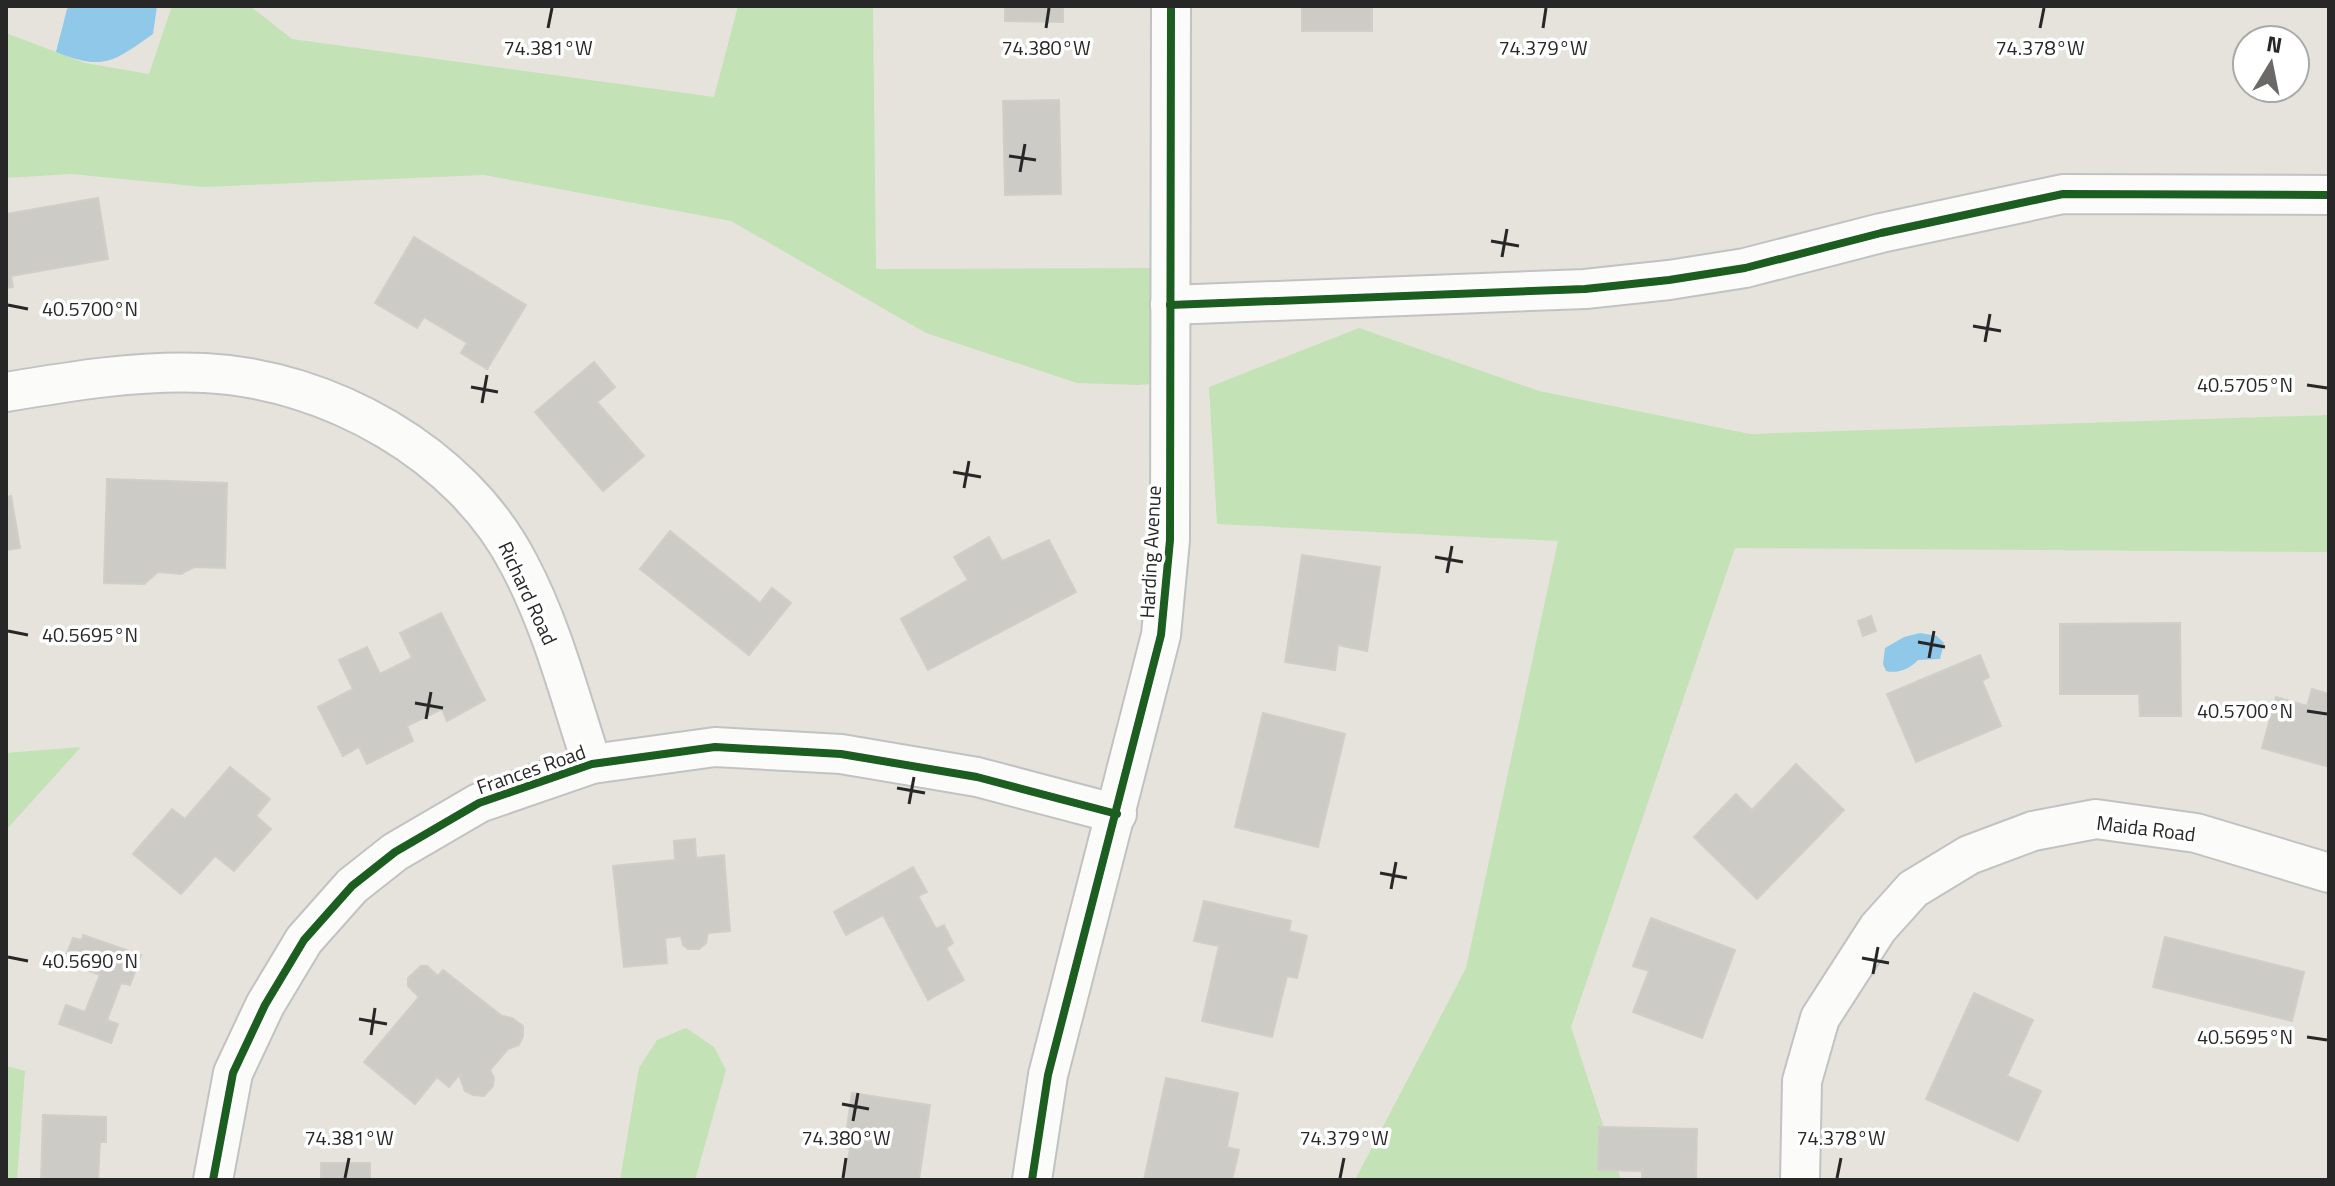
<svg xmlns="http://www.w3.org/2000/svg" width="2335" height="1186" viewBox="0 0 2335 1186" font-family="'Titillium Web',sans-serif">
	<style>
		.green { fill: #c3e2b5 }
		.water { fill: #8fc8e9 }
		.building { fill: #cdcbc6; stroke: #d1cec9; stroke-width: 2 }
		.lines { fill: none; stroke-linecap: round; stroke-linejoin: round }
		.street-casing { stroke: #c3c2c3; stroke-width: 42 }
		.street { stroke: #fbfbfa; stroke-width: 38 }
		.cycleway-casing { stroke: #fff; stroke-width: 13 }
		.cycleway { stroke: #1b5e20; stroke-width: 8 }
		.ticks { fill: none; stroke: #272727; stroke-width: 3 }
		.labels { text-anchor: middle; dominant-baseline: central; stroke-width: 7; stroke-linejoin: round; paint-order: stroke }
		.street-label { font-size: 20px; fill: #272727; stroke: #fff }
		.ticks-label { font-size: 20px; text-anchor: middle; fill: #272727; stroke: #fff; stroke-width: 7; stroke-linejoin: round; paint-order: stroke }
	</style>
	<rect width="100%" height="100%" fill="#e6e3dd"/>
	<g class="green">
		<path d="M172,6h78l42,33 422,58 24,-91h135l3,263 294,-1v114l-32,3 -61,-2 -151,-50 -195,-112 -247,-46 -280,12 -133,-13 -65,4v-145l79,30 64,11z"/>
		<path d="M1359,328l180,63 211,43 579,-19v137l-594,-4 -164,479 50,153h-266l111,-212 92,-427 -341,-17 -8,-137z"/>
		<path d="M81,747l-75,83v-77z"/>
		<path d="M686,1028l28,19 12,23 -31,110h-75l19,-112 18,-28z"/>
		<path d="M6,1066l19,5 -8,109h-11z"/>
	</g>
	<g class="water">
		<path d="M72,6h85l-4,28c-40,28 -49,37 -97,18l11,-43z"/>
		<path d="M1920,633l17,3 7,7 -4,16 -22,1c-8,9 -21,14 -32,11l-3,-7 2,-16 19,-11z"/>
	</g>
	<g class="building">
		<path d="M1005,6h58v16l-58,-1z"/>
		<rect x="1302" y="6" width="70" height="25"/>
		<path d="M1059,100l2,94 -56,1 -2,-94z"/>
		<path d="M98,198l10,61 -97,17 2,11 -7,1v-74z"/>
		<path d="M414,237l112,68 -39,64 -26,-16 6,-10 -43,-26 -7,11 -42,-25z"/>
		<path d="M594,362l21,25 -18,15 47,54 -41,35 -68,-79z"/>
		<path d="M107,479l120,4 -2,85 -31,-1 -13,7 -23,-2 -14,12 -40,-1z"/>
		<path d="M11,496l9,52 -14,2v-53z"/>
		<path d="M670,531l90,72 12,-15 19,15 -42,52 -109,-86z"/>
		<path d="M989,537l13,24 47,-21 27,52 -148,78 -27,-51 67,-39 -14,-23z"/>
		<path d="M1302,555l78,12 -13,84 -29,-6 -3,25 -50,-8z"/>
		<path d="M441,613l44,87 -38,21 -5,-12 -35,17 6,15 -46,23 -8,-17 -16,9 -25,-49 35,-18 -14,-29 28,-13 13,27 32,-16 -12,-25z"/>
		<path d="M1871,616l5,15 -13,5 -5,-15z"/>
		<path d="M2180,623l1,93h-41l-1,-22h-79v-70z"/>
		<path d="M1980,655l9,22 -7,4 19,45 -85,36 -29,-68z"/>
		<path d="M2312,689l17,5v73l-67,-19 14,-51 31,9z"/>
		<path d="M1263,713l82,21 -27,113 -83,-20z"/>
		<path d="M1796,764l48,46 -87,89 -63,-62 42,-43 16,16z"/>
		<path d="M230,767l40,32 -14,17 15,13 -37,42 -19,-15 -34,38 -48,-40 39,-45 13,10z"/>
		<path d="M695,839l1,19 28,-3 6,76 -22,2 -2,10 -7,6h-11l-5,-4 -2,-9 -16,2 2,25 -43,4 -11,-101 62,-6 -1,-19z"/>
		<path d="M913,867l14,25 -9,4 18,33 8,-4 9,18 -7,5 18,32 -36,20 -45,-85 -37,20 -12,-23z"/>
		<path d="M1204,901l87,20 -2,10 18,5 -10,42 -10,-2 -15,61 -70,-16 17,-75 -25,-5z"/>
		<path d="M1651,918l84,32 -33,88 -69,-26 16,-41 -16,-5z"/>
		<path d="M83,935l58,20 -11,30 -9,-2 -14,37 11,4 -7,19 -52,-19 7,-19 19,7 15,-37 -36,-14 9,-23 9,2z"/>
		<path d="M2165,937l139,35 -12,49 -139,-34z"/>
		<path d="M421,966h6l11,10 5,-6 59,46 10,2 11,8v10l-4,9 -11,4 -18,21 4,8 -1,8 -9,10 -11,-1 -8,-4 -6,-16 -10,12 -12,-10 -22,27 -51,-42 55,-65 -11,-11v-8z"/>
		<path d="M1974,993l59,27 -26,56 34,15 -23,50 -92,-42z"/>
		<path d="M1166,1078l72,15 -11,54 12,3 -7,30h-88z"/>
		<path d="M852,1093l78,12 -11,75h-75l6,-31 -6,-1z"/>
		<path d="M43,1115l63,2v25h-6l-2,38h-57z"/>
		<path d="M1599,1127l98,2 -1,51h-54v-9l-44,-1z"/>
		<rect x="321" y="1163" width="49" height="17"/>
	</g>
	<g class="lines">
		<defs>
			<g id="street">
				<path d="M1170,305l415,-16 84,-9 76,-12 136,-35 182,-39 266,1"/>
				<path d="M6,392c66,-11 132,-22 199,-19 123,6 257,80 314,191 33,62 51,133 73,200"/>
				<path d="M213,1180l20,-107 32,-68 39,-65 48,-54 43,-34 84,-49 113,-39 123,-17 126,7 136,23 140,37"/>
				<path d="M1032,1180l16,-105 113,-440 9,-95 1,-534"/>
				<path d="M1800,1180l2,-99 18,-63 58,-90 35,-39 56,-34 64,-24 63,-12 100,14 133,40"/>
			</g>
		</defs>
		<use href="#street" class="street-casing"/>
		<use href="#street" class="street"/>
		<defs>
			<g id="cycleway">
				<path d="M1170,305l415,-16 84,-9 76,-12 136,-35 182,-39 266,1"/>
				<path d="M213,1180l20,-107 32,-68 39,-65 48,-54 43,-34 84,-49 113,-39 123,-17 126,7 136,23 140,37"/>
				<path d="M1032,1180l16,-105 113,-440 9,-95 1,-534"/>
			</g>
		</defs>
		<use href="#cycleway" class="cycleway-casing"/>
		<use href="#cycleway" class="cycleway"/>
	</g>
	<path class="ticks" d="M548,28l4,-20M1046,28l3,-20M1543,28l3,-20M2040,28l4,-20M1009,156l27,4M1020,172l5,-28M1491,241l28,5M1502,257l5,-28M8,305l20,4M1973,326l28,5M1985,342l5,-28M2307,385l20,3M471,387l27,5M482,403l5,-28M953,472l28,5M964,488l5,-27M1435,557l28,5M1447,573l5,-27M8,631l20,4M1918,642l27,5M1929,658l5,-27M415,703l28,5M2307,711l20,3M426,719l5,-27M897,788l28,5M909,804l5,-27M1380,873l27,5M1391,889l5,-27M8,957l20,4M1862,958l27,5M1873,974l5,-27M359,1019l28,5M371,1035l4,-27M2307,1037l20,3M842,1104l27,5M853,1121l5,-28M345,1178l4,-20M843,1178l3,-20M1340,1178l4,-20M1837,1178l4,-20"/>
	<g class="labels">
		<g class="street-label">
			<text transform="translate(1150 552) rotate(-87)">Harding Avenue</text>
			<text transform="translate(528 593) rotate(65)">Richard Road</text>
			<text transform="translate(531 769) rotate(-19)">Frances Road</text>
			<text transform="translate(2146 828) rotate(7)">Maida Road</text>
		</g>
	</g>
	<g class="ticks-label">
		<text x="548" y="55">74.381°W</text>
		<text x="1046" y="55">74.380°W</text>
		<text x="1543" y="55">74.379°W</text>
		<text x="2040" y="55">74.378°W</text>
		<text x="90" y="316">40.5700°N</text>
		<text x="2245" y="392">40.5705°N</text>
		<text x="90" y="642">40.5695°N</text>
		<text x="2245" y="718">40.5700°N</text>
		<text x="90" y="968">40.5690°N</text>
		<text x="2245" y="1044">40.5695°N</text>
		<text x="349" y="1145">74.381°W</text>
		<text x="846" y="1145">74.380°W</text>
		<text x="1344" y="1145">74.379°W</text>
		<text x="1841" y="1145">74.378°W</text>
	</g>
	<rect width="2335" height="1186" fill="none" stroke="#272727" stroke-width="16"/>
	<g transform="translate(2271 64) rotate(10)"><circle r="38" fill="#ffffff" stroke="#a9a9a9" stroke-width="2"/>
	<path d="M0-6L14 30L0 20L-14 30Z" fill="#6a6967"/>
	<text y="-12" font-size="22" font-weight="bold" text-anchor="middle" fill="#272727">N</text>
	</g>
</svg>
